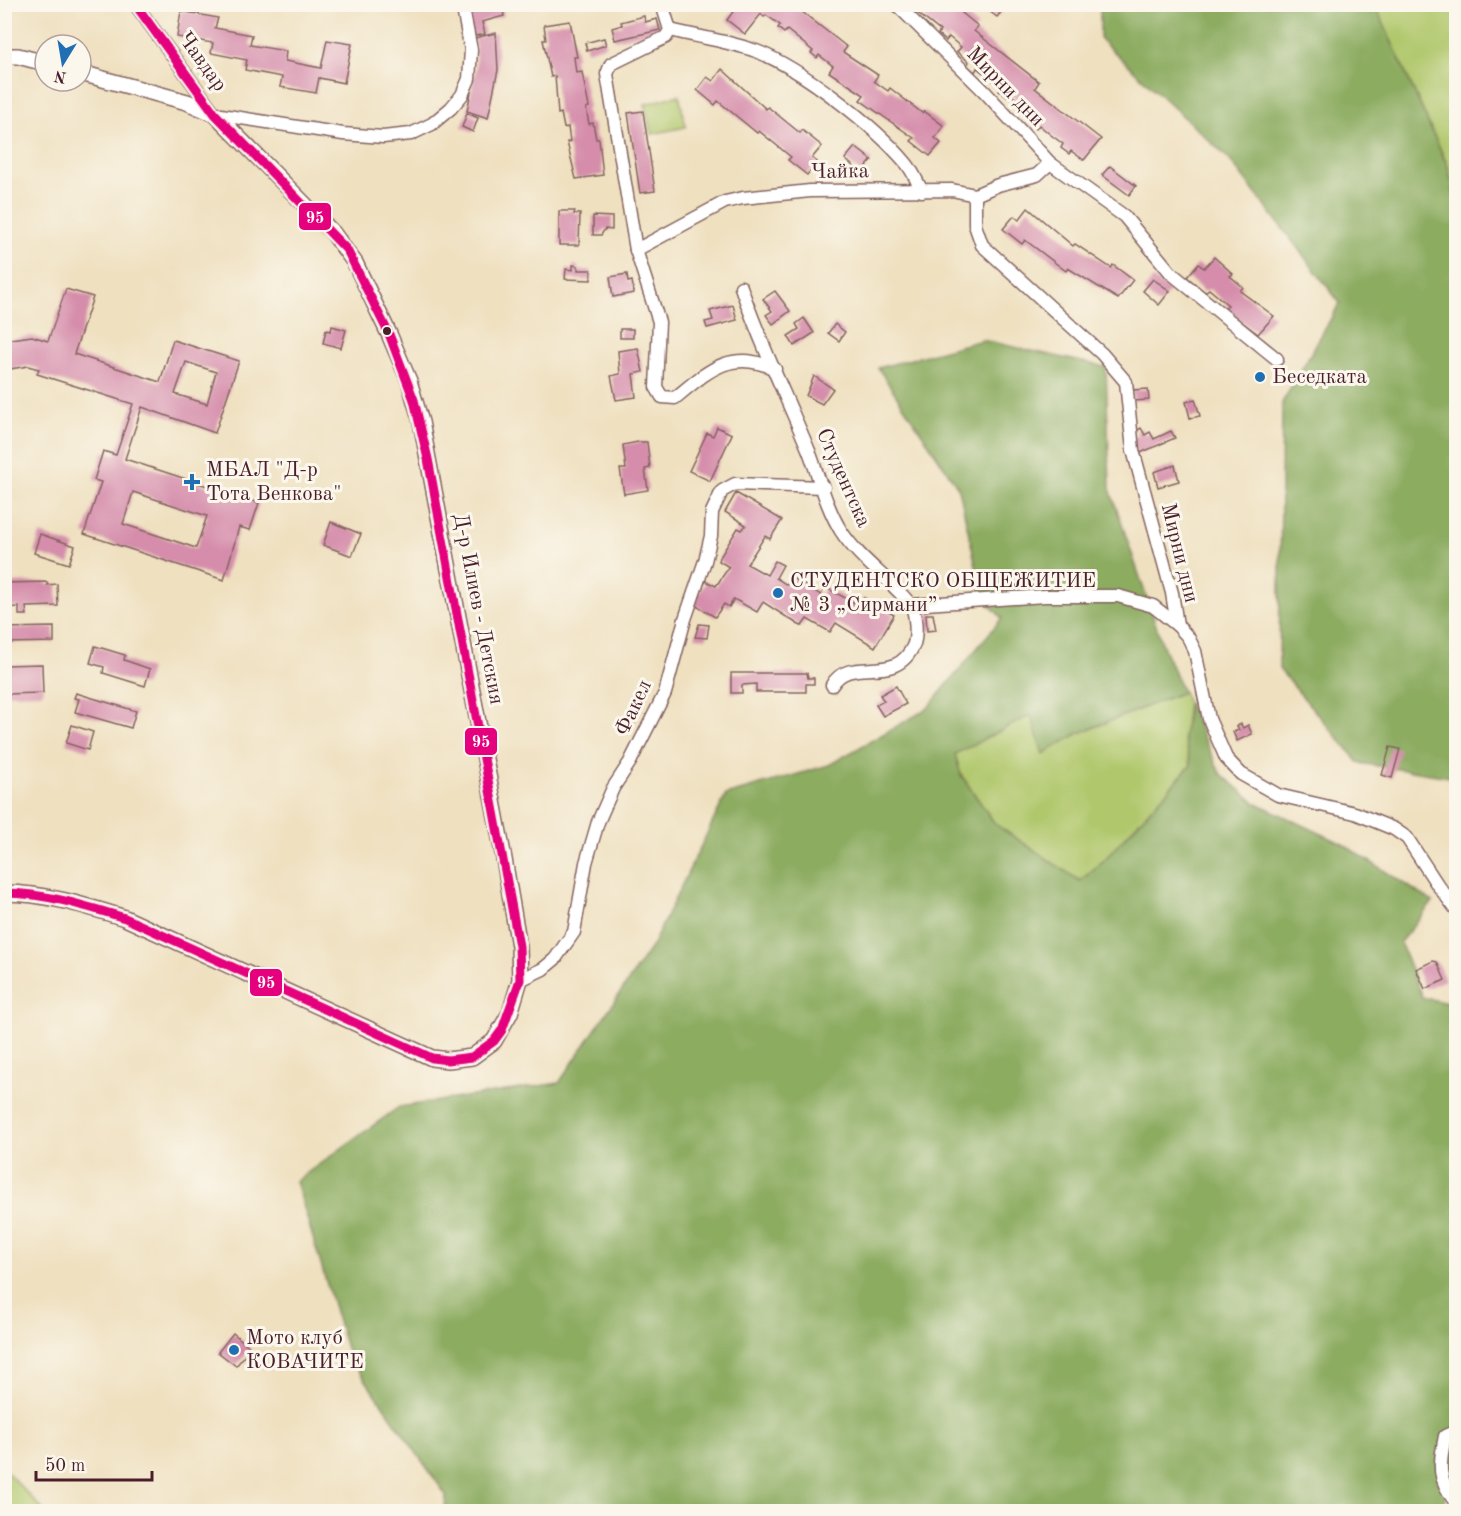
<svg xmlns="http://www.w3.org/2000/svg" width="1461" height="1516" viewBox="0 0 1461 1516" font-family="'Old Standard TT',serif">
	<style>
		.green { fill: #b0c76c; stroke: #7d734c; stroke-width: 1.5 }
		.forest { fill: #8cac60; stroke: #6b6646; stroke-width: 1.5 }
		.building { fill: #d58dab; fill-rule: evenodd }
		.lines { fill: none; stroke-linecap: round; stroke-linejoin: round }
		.minor-casing { stroke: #84635f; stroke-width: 15 }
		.tertiary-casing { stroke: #84635f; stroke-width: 18 }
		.minor { stroke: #fff; stroke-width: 12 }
		.tertiary { stroke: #fff; stroke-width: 15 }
		.bus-1-casing { stroke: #fbf7ec; stroke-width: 14 }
		.bus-1 { stroke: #e5007d; stroke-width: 9 }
		.bus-dot { fill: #4a1f2b; stroke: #fbf7ec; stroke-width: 2 }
		.poi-dot { fill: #1f6fb2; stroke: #fbf7ec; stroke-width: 2 }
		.labels { text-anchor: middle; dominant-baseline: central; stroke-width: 6; stroke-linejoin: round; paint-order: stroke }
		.street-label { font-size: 21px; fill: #4a1f2b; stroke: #fbf7ec }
		.poi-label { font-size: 21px; fill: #4a1f2b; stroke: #fbf7ec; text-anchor: start }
		.line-badge { stroke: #fbf7ec; stroke-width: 2 }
		.badge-label { font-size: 16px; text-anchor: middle; font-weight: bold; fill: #fff }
	</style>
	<rect width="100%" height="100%" fill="#fbf7ec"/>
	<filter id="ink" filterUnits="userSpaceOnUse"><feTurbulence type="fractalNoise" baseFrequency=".0167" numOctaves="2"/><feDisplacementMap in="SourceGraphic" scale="12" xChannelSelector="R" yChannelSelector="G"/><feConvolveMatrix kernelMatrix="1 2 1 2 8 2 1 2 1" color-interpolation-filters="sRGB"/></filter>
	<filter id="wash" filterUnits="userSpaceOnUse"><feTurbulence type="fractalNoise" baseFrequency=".008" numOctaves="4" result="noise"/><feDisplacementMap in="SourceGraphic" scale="24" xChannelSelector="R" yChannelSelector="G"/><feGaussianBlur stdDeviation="1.35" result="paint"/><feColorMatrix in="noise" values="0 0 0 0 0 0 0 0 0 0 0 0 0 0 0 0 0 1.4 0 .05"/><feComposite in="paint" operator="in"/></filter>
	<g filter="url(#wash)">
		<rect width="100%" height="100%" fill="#efe0c0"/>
		<g class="green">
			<path d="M1375,5h81v200l-8,-39z"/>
			<path d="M679,95l7,32 -35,7 -6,-30z"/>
			<path d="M1183,692l5,11 -4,35 7,27 -86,94 -25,22 -85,-57 -34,-49 -7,-21 77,-40 12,40 34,-20z"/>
			<path d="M5,1470l39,41h-39z"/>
		</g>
		<g class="forest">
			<path d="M1100,5h275l73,162 8,38v573l-97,-15 -80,-94 3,-266 58,-100 -111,-144 -129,-120z"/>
			<path d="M982,340l124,27 4,122 53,157 20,46 -106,42 -34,20 -12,-39 -76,39 6,21 34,49 85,57 25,-22 86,-94 -7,-27 4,-35 32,70 36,30 85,40 92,59 -33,40 22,55 34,8v471l-17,36 -994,-1 1,-16 -98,-140 -52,-174 103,-74 160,-24 93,-137 74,-151 103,-30 98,-56 75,-91 -19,-20 -24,-109 -81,-121z"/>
		</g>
		<g id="blocks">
			<g class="building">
				<path d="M463,4h39l2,12 -22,6 3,12 -15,3z"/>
				<path d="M734,4h58l55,43 -4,5 35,23 -4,6 14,10 2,-3 32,25 2,-2 20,15 -9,12 6,5 -11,13 -19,-15 3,-3 -54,-38 4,-5 -35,-23 4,-6 -14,-11 -2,3 -6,-5 2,-2 -26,-21 -3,3 -6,-5 2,-3 -14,-10 -2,2 -3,-3 -16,20 -18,-14 10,-14z"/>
				<path d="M909,4h42l27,22 -4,5 65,51 -4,6 66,51 -17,21 -13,-9 -2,3 -8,-6 2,-4 -12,-9 -12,-10 -3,4 -8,-7 3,-3 -13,-10 5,-5 -13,-10 -3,3 -8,-6 3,-3 -25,-20 -2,4 -8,-7 2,-3 -12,-10 4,-5 -12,-10 -3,4 -8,-7 2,-3 -24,-19 -3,3 -8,-6z"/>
				<path d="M981,5h26l-10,12z"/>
				<path d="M181,11l37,7 -3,10 37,7 -2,10 36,6 -1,10 36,7 6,-28 25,4 -8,39 -25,-5 -3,15 -36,-6 2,-10 -37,-7 2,-10 -36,-7 2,-10 -36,-6z"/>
				<path d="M644,16l1,6 12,-3 3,11 -45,10 -3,-12 10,-3 -1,-3z"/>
				<path d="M570,21l7,36h-3l2,16 6,-1 7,35 -3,1 3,16 4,-1 3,16h3l4,36 -27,4 -9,-37h3l-2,-15 -4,1 -3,-15 -3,1 -3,-38 -4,1 -8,-37h3l-2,-15z"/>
				<path d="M496,33l2,37 -10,48 -21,-7 9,-43 -1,-30z"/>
				<path d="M604,38l2,7 -19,6 -2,-8z"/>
				<path d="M722,69l44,40 2,-2 32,26 2,-3 20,16 -10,12 5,4 -10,13 -19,-15 3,-3 -32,-26 -2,2 -39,-32 -3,4 -18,-15 10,-13 6,4z"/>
				<path d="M643,111l12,80 -15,2 -12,-80z"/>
				<path d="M467,113l11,5 -5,14 -11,-5z"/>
				<path d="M855,147l17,13 -11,13 -16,-14z"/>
				<path d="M1110,166l26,20 -7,9 -27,-20z"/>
				<path d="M1028,208l45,38 2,-2 36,24 2,-3 20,15 -15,19 -50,-31 -2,3 -41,-31 -3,4 -19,-15 11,-13 5,4z"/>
				<path d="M559,211h16l-1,3h6l-1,31h-20z"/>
				<path d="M593,216l19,1v13l-7,-1 -4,6h-8z"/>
				<path d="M1214,257l19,17 -3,2 13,11 -3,4 34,25 -16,18 -34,-25 4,-4 -19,-16 -4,3 -18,-15 11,-13 6,4z"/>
				<path d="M573,265l5,1v4h13v10l-26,-1 1,-10 7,1z"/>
				<path d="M627,274l1,8 4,-1 2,12 -21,4 -3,-20z"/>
				<path d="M1153,279l17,12 -11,14 -16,-14z"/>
				<path d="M66,289l27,8 -19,57 86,28 13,-42 66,21 -24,72 -73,-26 -17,52 134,44 -9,27 -11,-3 -15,53 -140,-46 17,-52 -7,-2 9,-29 13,4 17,-51 -96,-30 2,-5 -11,-3 -24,4v-30l28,-4 16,5zM186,362l30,10 -9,32 -32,-10zM133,492l74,24 -11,32 -73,-24z"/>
				<path d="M775,291l15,20 -17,13 -7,-9 6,-4 -9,-12z"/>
				<path d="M733,305l4,15 -30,8 -2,-6 8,-2 -3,-9z"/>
				<path d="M804,318l10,15 -20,13 -6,-10 11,-7 -3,-5z"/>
				<path d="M835,324l10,8 -6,9 -11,-8z"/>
				<path d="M332,326l14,4 -5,18 -18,-5 3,-13 5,1z"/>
				<rect x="620" y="329" width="13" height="9"/>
				<path d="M638,348l5,24 -10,2 3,23 -20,3 -5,-24 9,-2 -2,-23z"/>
				<path d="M814,376l19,13 -11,15 -16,-8z"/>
				<path d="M1148,389l1,11 -16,1 -1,-11z"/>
				<path d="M1195,399l5,17 -10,2 -4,-16z"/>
				<path d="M717,427l15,7 -22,47 -21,-10 18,-38 6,3z"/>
				<path d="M1141,428l4,7 5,-3 4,7 17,-8 4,7 -37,16 -7,-16 7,-3 -2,-4z"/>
				<path d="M638,442h9l3,26 -5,1 3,21 -24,4 -4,-25h6l-3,-24z"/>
				<path d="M1175,465l4,16 -21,6 -4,-15z"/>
				<path d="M736,493l46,27 -12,19 -5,-3 -18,28 20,11 8,-14 8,4 -7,13 11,7 4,-7 3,1 27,16 4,-8 35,19 4,-8 30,17 -19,32 -39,-24 -6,9 -23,-13 -5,7 -3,-1 -36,-23 -6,10 -23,-13 -5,8 -5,-3 -9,13 -22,-13 13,-23 10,5 13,-19 -10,-6 1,-4 18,-29 4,2 4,-5 -21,-13z"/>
				<path d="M331,522l30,12 -9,22 -29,-11z"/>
				<path d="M40,534l35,12 -6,18 -35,-11z"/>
				<path d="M47,582v3l10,-1 1,22 -32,1 1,8h-8v-8l-15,1v-25z"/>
				<path d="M926,614h7l3,16 -9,1z"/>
				<path d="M699,624l10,1 -2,13 -12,-1z"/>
				<path d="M54,627v15l-50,1v-15z"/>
				<path d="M95,646l30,9 -1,5 26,9 -5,17 -42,-13 1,-6 -14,-4z"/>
				<path d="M42,664l1,29 -39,1v-29z"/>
				<path d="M731,673h76l1,5h6v6h-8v8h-50v-8l-14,1v8h-11z"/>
				<path d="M896,686l10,18 -23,12 -7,-11 8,-4 -4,-6z"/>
				<path d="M640,691l8,4 -13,27 -8,-4z"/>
				<path d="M76,693l60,18 -5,17 -56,-16 4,-13 -5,-1z"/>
				<path d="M1241,724l2,4 5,-3 4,9 -15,7 -4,-9 6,-2 -2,-4z"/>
				<path d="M72,725l21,7 -5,18 -22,-7z"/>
				<path d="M1390,747l10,2 -8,29 -10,-3z"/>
				<path d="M1433,961l4,1 8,18 -20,9 -9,-20z"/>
				<path d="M233,1333l18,15 -15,18 -18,-14z"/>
			</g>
		</g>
	</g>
	<g filter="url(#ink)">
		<use href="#blocks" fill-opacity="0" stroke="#84635f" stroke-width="1.5"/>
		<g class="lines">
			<defs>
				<g id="minor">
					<path d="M135,4l80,110 128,20 40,3 28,-3 21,-10 19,-16 11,-13 7,-16 2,-29 -9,-46"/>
					<path d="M662,4l8,26 -4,7 -55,27 -4,10 29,176 23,72 -3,65 6,10 13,1c33,-27 56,-50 100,-29"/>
					<path d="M896,4l89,88 65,71 74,53 47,57 106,86"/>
					<path d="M670,30c28,7 59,11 86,21 45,17 119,75 150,112 7,8 11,19 16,28"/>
					<path d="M975,195v30l7,20 120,109 24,28 7,68 39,143 5,32 11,12 7,14 14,68 17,39 15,16 37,21 77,18 39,16 13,9 30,46 19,25"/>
					<path d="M636,250l89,-48 18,-4 67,-7 142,-1 23,5 23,-10 39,-10 13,-12"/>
					<path d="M741,287c19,56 45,109 68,164 10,26 17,56 32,80 18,28 48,47 69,73 6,8 7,30 4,40 -18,44 -64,9 -82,41"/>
					<path d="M911,605l134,-9h73l35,10 24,19"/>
					<path d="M520,980l23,-11 12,-10 19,-27 12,-69 12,-41 15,-34 17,-26 35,-69 20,-74 20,-58 6,-25 1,-24 10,-21 13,-7 89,3"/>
					<path d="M1456,1431l-11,5c-6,31 -8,42 11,67"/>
				</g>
				<g id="tertiary">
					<path d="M4,56h14l27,7"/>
					<path d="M4,893c41,0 82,13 121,25l307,140 16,2 24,-3 22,-16 16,-28 10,-33 -1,-34 -15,-87 -83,-437 -12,-41 -20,-47 -34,-71 -22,-30 -118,-119 -28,-12 -106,-29"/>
				</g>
			</defs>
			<use href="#minor" class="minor-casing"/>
			<use href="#tertiary" class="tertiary-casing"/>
			<use href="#minor" class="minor"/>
			<use href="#tertiary" class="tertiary"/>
			<defs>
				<path id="bus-1" d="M4,893c41,0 82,13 121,25l307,140 16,2 24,-3 22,-16 8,-11 18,-50 -1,-34 -91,-487 -14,-59 -25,-66 -42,-84 -132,-136 -80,-110"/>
			</defs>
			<use href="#bus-1" class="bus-1-casing"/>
			<use href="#bus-1" class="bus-1"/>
		</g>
	</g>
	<circle class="bus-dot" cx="387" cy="331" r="5"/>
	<g class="poi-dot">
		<circle cx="1260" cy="377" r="6"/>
		<path d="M189 473h6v6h6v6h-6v6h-6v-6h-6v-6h6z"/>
		<circle cx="778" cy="593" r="6"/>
		<circle cx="234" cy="1350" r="6"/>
	</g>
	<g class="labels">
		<g class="street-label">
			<text transform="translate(202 62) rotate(54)">Чавдар</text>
			<text transform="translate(1005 87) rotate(46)">Мирни дни</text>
			<text transform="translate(840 172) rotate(-1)">Чайка</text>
			<text transform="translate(843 478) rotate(66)">Студентска</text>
			<text transform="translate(1179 553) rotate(76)">Мирни дни</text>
			<text transform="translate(478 609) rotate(79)">Д-р Илиев - Детския</text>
			<text transform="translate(634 708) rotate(-65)">Факел</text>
		</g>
		<g class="poi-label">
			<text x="1272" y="377">Беседката</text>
			<text x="206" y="470">МБАЛ "Д-р<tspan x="206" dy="24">Тота Венкова"</tspan></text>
			<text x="790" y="581">СТУДЕНТСКО ОБЩЕЖИТИЕ<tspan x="790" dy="24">№ 3 „Сирмани”</tspan></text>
			<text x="246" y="1338">Мото клуб<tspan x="246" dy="24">КОВАЧИТЕ</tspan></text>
		</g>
	</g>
	<g class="line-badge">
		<rect x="298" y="202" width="34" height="29" rx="6" fill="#e5007d"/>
		<rect x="464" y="727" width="34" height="29" rx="6" fill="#e5007d"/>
		<rect x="249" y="968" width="34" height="29" rx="6" fill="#e5007d"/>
	</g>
	<g class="badge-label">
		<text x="315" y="223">95</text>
		<text x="481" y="747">95</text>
		<text x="266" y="988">95</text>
	</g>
	<rect width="1461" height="1516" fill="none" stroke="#fbf7ec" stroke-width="24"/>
	<g transform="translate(63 63) rotate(191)"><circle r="28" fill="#fbf7ec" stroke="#b4a19f" stroke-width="1.5"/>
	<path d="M0-4.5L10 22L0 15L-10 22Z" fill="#1f6fb2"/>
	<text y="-9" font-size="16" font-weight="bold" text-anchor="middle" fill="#4a1f2b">N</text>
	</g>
	<path d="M36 1471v9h116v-9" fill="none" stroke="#4a1f2b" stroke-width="3"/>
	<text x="45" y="1471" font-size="18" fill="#4a1f2b" stroke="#fbf7ec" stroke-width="4.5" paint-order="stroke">50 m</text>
</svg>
